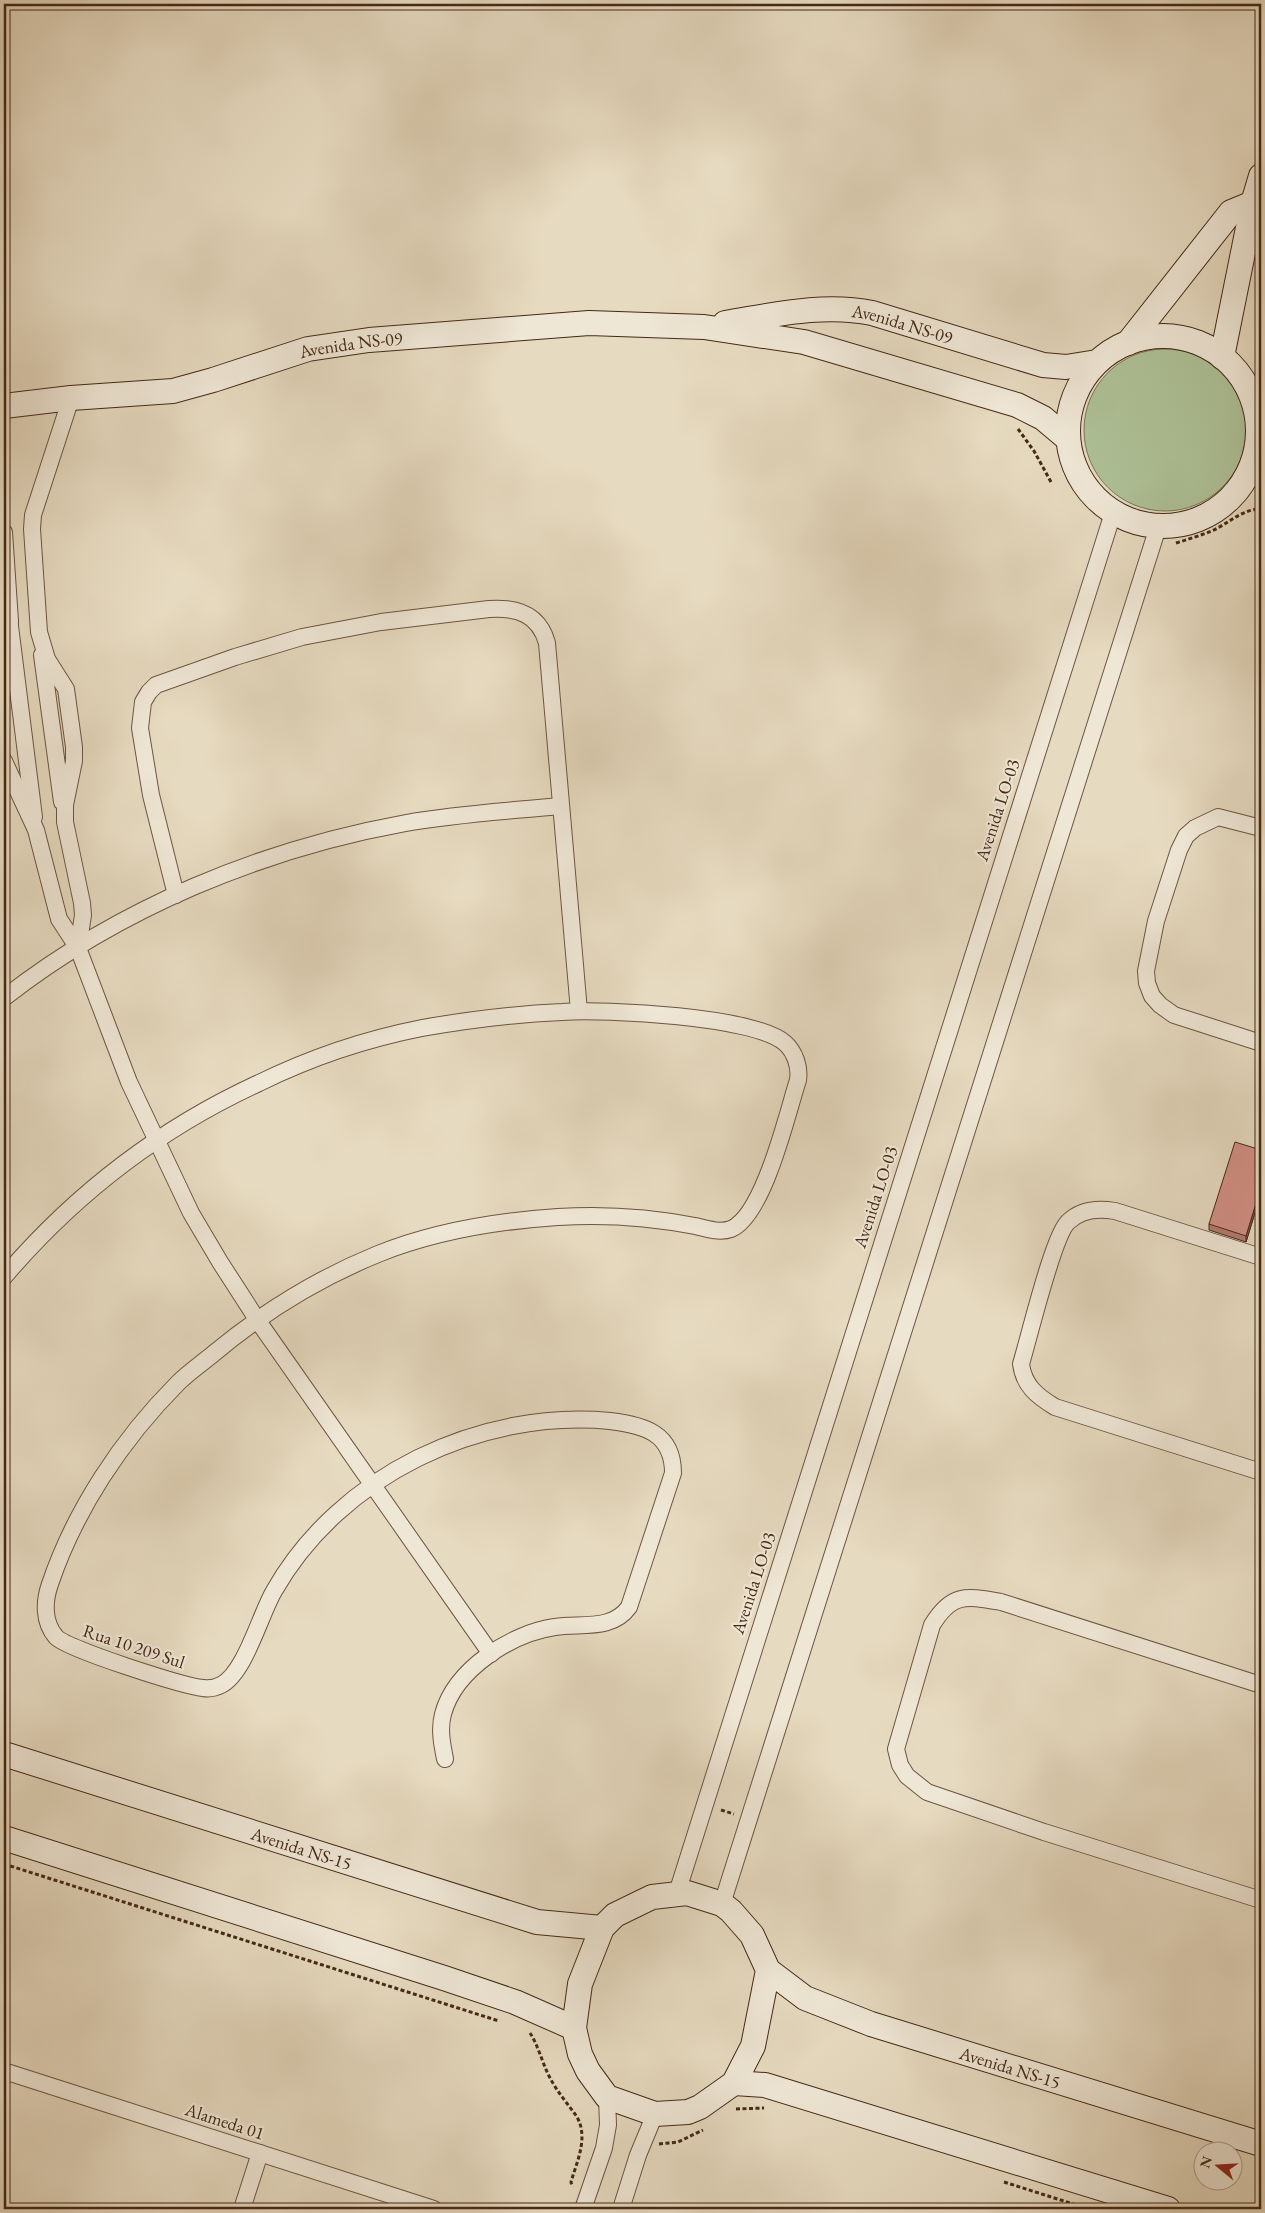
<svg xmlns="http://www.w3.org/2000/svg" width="1265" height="2213" viewBox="0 0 1265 2213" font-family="'EB Garamond',serif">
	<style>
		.green { fill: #aec197; stroke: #7a7556 }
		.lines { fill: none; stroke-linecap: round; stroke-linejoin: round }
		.street-casing { stroke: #6d5540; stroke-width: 18 }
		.secondary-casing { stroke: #452916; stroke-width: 26 }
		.path { stroke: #452916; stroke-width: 3; stroke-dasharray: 4 2.5; stroke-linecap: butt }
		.street { stroke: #efe7d6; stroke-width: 16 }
		.secondary { stroke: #efe7d6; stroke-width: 24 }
		.wall { fill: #b57b72; stroke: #452916 }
		.shaded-wall { fill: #93645d; stroke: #452916 }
		.building { fill: #d28f85; stroke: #452916 }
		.labels { text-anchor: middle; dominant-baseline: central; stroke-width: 4.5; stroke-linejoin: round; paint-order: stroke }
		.street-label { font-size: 18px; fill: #452916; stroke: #efe7d6 }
	</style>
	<rect width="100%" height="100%" fill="#e6dac0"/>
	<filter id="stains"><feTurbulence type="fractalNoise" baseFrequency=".004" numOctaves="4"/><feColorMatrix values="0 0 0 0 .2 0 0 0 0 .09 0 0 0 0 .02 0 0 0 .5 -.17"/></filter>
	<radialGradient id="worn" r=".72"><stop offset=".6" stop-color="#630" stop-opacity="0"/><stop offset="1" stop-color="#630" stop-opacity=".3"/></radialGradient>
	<circle class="green" cx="1165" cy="430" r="81"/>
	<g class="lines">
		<defs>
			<g id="street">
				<path d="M71,398l-38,117 -1,14 7,103 8,27 19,30 8,58v14l-9,44v17l17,81 1,12 -5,33"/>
				<path d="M4,532l6,89 -1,16"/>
				<path d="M10,626l24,191"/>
				<path d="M42,655l20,147"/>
				<path d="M4,761l32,69 23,89 19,29 51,134 62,131 29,49 38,59 233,333"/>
				<path d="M1261,828l-43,-11 -23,11 -9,8 -7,14 -23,71 -10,50 1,12 5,13 8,9 14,10 87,28"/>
				<path d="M176,895l-25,-100 -11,-67 3,-26 6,-10 7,-7 79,-28 67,-20 79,-15 108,-13c28,-2 50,5 58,34l32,368"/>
				<path d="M4,998c115,-90 258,-149 402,-175 51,-9 103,-12 154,-17"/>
				<path d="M1261,1257l-146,-46c-17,-3 -34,-2 -47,11 -15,14 -39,116 -47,142 3,22 16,32 34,43l206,65"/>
				<path d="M4,1277c70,-82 157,-149 255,-194 51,-25 107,-44 163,-55 46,-8 94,-14 140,-16 43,-3 192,4 223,31 10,9 15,24 13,37 -11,34 -34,135 -67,149 -11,4 -24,0 -36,-3 -46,-9 -90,-12 -137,-9 -61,4 -123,14 -180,37 -59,24 -116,59 -165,100 -12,10 -25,19 -35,29 -56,56 -103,127 -128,201 -6,17 -7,38 6,53 11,12 127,49 147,51 6,1 12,0 18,-3 24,-12 39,-70 53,-94 66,-116 206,-182 336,-170 34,4 63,12 63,52l-44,134c-17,24 -48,16 -74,20 -43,6 -100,42 -112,87 -4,15 -1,30 2,45"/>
				<path d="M1261,1685l-260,-83c-34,-6 -49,-10 -69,23l-36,124 4,16 7,11 20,16 117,40 217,68"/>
				<path d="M677,1893l436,-1380"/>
				<path d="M722,1904l436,-1377"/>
				<path d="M4,2071l430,138"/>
				<path d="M242,2209l18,-56"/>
				<path d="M583,2209l21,-61 4,-23 -1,-28"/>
				<path d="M621,2209l17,-54 17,-41"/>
			</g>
			<g id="secondary">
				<path id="s1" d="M725,323c49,-8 98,-20 147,-10l171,52 23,2 31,-5"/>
				<circle cx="1163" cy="431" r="95"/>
				<path d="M1128,343l103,-131 22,-9"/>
				<path d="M1222,357l31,-154 8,-27"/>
				<path id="s2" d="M4,406l67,-8 102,-7 40,-11 95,-31 61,-9 220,-17 115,4 100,15 213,63 26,13 25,21"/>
				<path id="s3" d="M4,1754l533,168 65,6"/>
				<path d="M4,1838l440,140 71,24 59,26"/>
				<path id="s4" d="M768,1970l-15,76 -19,37 -34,24 -12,5 -33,2 -48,-17 -19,-26 -8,-17 -6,-26 6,-44 22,-56 13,-13 37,-18 35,-4 35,11 9,7 21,24 16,35 37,28 66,26 390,120"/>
				<path d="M734,2083l31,2 403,124"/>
			</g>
		</defs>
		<use href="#street" class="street-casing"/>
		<use href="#secondary" class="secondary-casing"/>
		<g class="path">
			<path d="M1018,429l16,22 17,31"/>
			<path d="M1176,543c13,-4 26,-8 38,-13 16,-8 29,-21 47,-21"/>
			<path d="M721,1810l13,4"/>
			<path d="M4,1864l495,157"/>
			<path d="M530,2033c8,12 12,29 19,43 7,14 17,26 26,38 15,21 2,47 -4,68l1,4"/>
			<path d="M736,2109l28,-1"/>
			<path d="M659,2144l19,-2 25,-12"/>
			<path d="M1004,2182l85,27"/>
		</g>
		<use href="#street" class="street"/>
		<use href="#secondary" class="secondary"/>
	</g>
	<path class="wall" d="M1261,1150v43l-15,49 -37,-12v-6z"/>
	<path class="shaded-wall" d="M1261,1187v6l-15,49v-6z"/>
	<path class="building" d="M1235,1142l26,8v37l-15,49 -37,-12z"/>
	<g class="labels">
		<g class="street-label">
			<text stroke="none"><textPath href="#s1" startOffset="180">Avenida NS-09</textPath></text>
			<text stroke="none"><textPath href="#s2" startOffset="354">Avenida NS-09</textPath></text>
			<text transform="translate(997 810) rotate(-72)">Avenida LO-03</text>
			<text transform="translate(875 1197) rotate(-72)">Avenida LO-03</text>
			<text transform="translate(753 1583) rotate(-72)">Avenida LO-03</text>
			<text transform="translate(134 1646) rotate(18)">Rua 10 209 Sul</text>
			<text stroke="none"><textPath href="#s3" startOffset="312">Avenida NS-15</textPath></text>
			<text stroke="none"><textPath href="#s4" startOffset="916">Avenida NS-15</textPath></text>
			<text transform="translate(225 2121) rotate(18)">Alameda 01</text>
		</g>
	</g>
	<rect width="1265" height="2213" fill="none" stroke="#e6dac0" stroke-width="20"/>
	<rect x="5" y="5" width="1255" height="2203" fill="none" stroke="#452916" stroke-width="2.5"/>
	<rect x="10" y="10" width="1245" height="2193" fill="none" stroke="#452916"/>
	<g transform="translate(1218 2166) rotate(288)"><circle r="24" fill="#efe7d6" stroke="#ab9b89"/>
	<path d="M0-4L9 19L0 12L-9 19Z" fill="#8f2418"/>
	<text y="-8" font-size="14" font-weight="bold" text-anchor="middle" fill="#452916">N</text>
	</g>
	<rect width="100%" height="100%" filter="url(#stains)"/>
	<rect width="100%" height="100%" fill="url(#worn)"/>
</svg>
